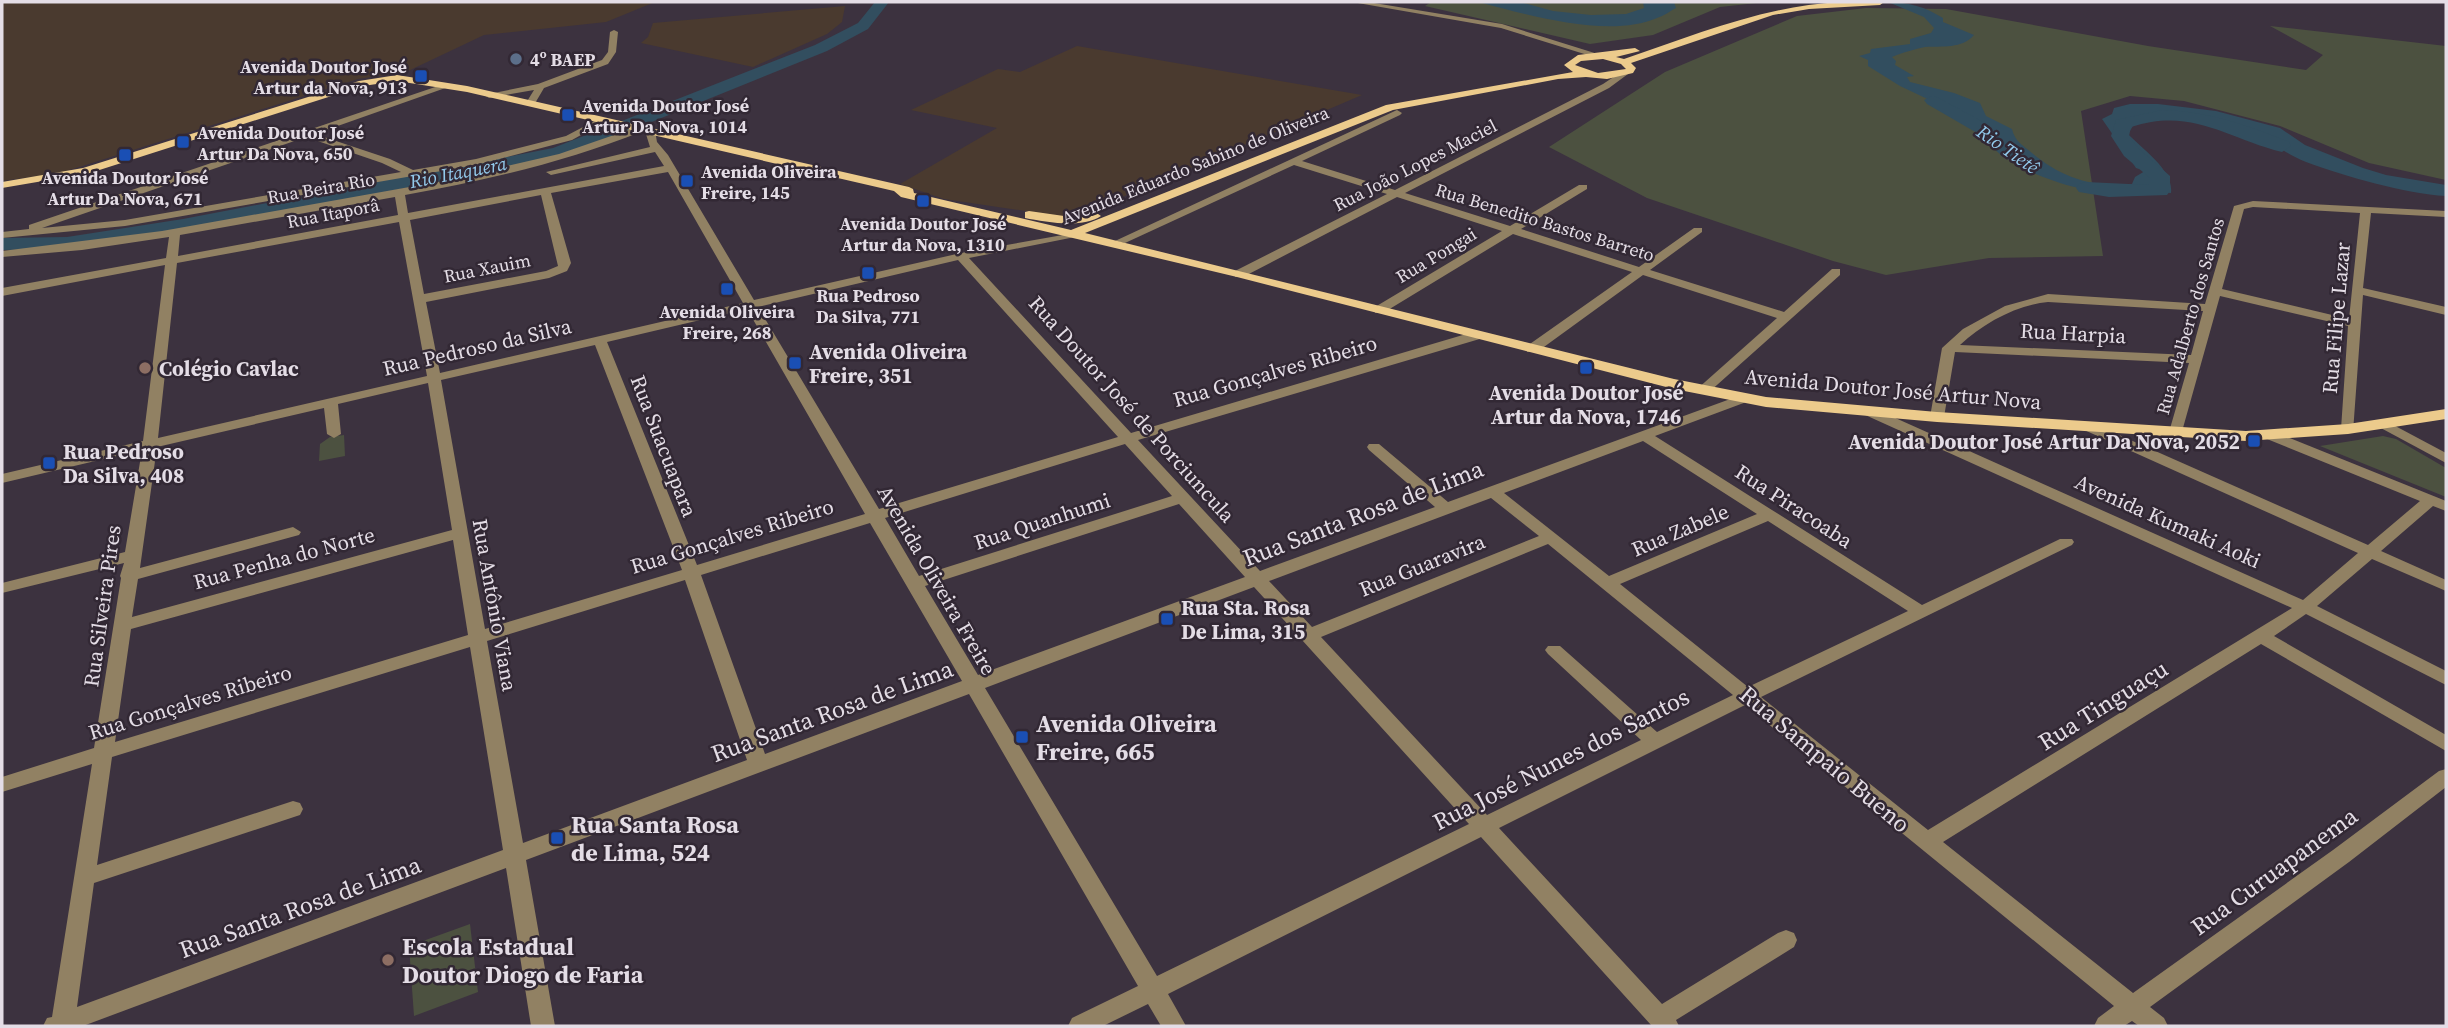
<svg xmlns="http://www.w3.org/2000/svg" width="2448" height="1028" viewBox="0 0 2448 1028" font-family="'Source Serif 4',serif">
	<style>
		.industrial { fill: #4a3a2f }
		.green { fill: #4c5140 }
		.water { fill: #324e5f }
		.lines { fill: none; stroke-linecap: round; stroke-linejoin: round }
		.river { fill: #324e5f; fill-rule: evenodd }
		.minor { fill: #918163; fill-rule: evenodd }
		.major { fill: #eccb8c; fill-rule: evenodd }
		.service-dot { fill: #5c6f8a; stroke: #322834; stroke-width: 2.5 }
		.transit-dot { fill: #1a4fb4; stroke: #322834; stroke-width: 2.5 }
		.education-dot { fill: #8d6e63; stroke: #322834; stroke-width: 2.5 }
		.labels { text-anchor: middle; dominant-baseline: central; stroke-width: 5; stroke-linejoin: round; paint-order: stroke }
		.far-poi-label { font-size: 18px; font-weight: bold; fill: #e4dde6; stroke: #322834; text-anchor: start }
		.far-street-label { font-size: 18px; fill: #e4dde6; stroke: #322834 }
		.far-water-label { font-size: 19px; font-style: italic; fill: #93caec; stroke: #322834 }
		.street-label { font-size: 21px; fill: #e4dde6; stroke: #322834 }
		.poi-label { font-size: 21px; font-weight: bold; fill: #e4dde6; stroke: #322834; text-anchor: start }
		.near-street-label { font-size: 24px; fill: #e4dde6; stroke: #322834 }
		.near-poi-label { font-size: 24px; font-weight: bold; fill: #e4dde6; stroke: #322834; text-anchor: start }
	</style>
	<rect width="100%" height="100%" fill="#3c323f"/>
	<g class="industrial">
		<path d="M2,2h653l-49,20 -122,13 -78,37 -48,7 -298,94 -58,8z"/>
		<path d="M845,6l-3,16 -15,12 -74,33 -112,-24 7,-6 5,-14z"/>
		<path d="M1077,46l285,49 -289,123 -129,-19 -44,-15 97,-56 -86,-18 87,-41 22,3z"/>
	</g>
	<g class="green">
		<path d="M1431,2h335l-46,5 -67,28 -63,9 -165,-38z"/>
		<path d="M1866,8l80,1 202,37 158,24 17,-15 -53,-29 176,20v134l-77,-17 -89,-37 -96,-25 -54,-5 -49,15 22,145 -114,2 -103,17 -53,-14 -186,-63 -98,-51 116,-75 132,-56z"/>
		<path d="M344,435l1,21 -26,5 1,-17 10,-7z"/>
		<path d="M2383,436l13,3 50,29v29l-126,-51z"/>
		<path d="M470,924l8,68 -64,24 -5,-70z"/>
	</g>
	<g class="water">
		<path d="M1479,2h41l33,9 38,4 35,-1 18,-6 -1,-6h31l2,6c-6,3 -12,8 -19,10 -48,21 -130,-3 -178,-16z"/>
		<path d="M1888,2c21,0 37,5 55,16v4l31,13c-12,14 -32,11 -49,12 -9,2 -24,6 -33,10l4,4 -1,4 19,11 -7,1 3,5 44,11 26,10 6,13 26,13c3,13 11,16 20,24 30,25 61,35 100,31l3,-7 10,-6 -9,-3 -34,-49 10,-5 2,-6 16,-4h28l58,7 64,17 25,17 58,23 23,7 60,10v11c-41,-2 -101,-20 -140,-34 -14,-5 -24,-13 -37,-20 -37,-20 -93,-39 -133,-21l-8,13c14,15 46,36 43,59 -19,-2 -36,0 -55,0 -41,0 -128,-28 -140,-71l-76,-36 -32,-20v-6l-9,-4 11,-3 1,-4 39,-5v-5l21,-6 3,-5 -10,-11z"/>
	</g>
	<g class="lines">
		<g class="river">
			<path d="M875,2h14l-21,27 -41,22 -262,106 -382,74 -116,18 -65,1v-12l65,-1 116,-18 370,-71 262,-103 43,-22z"/>
			<path d="M1933,95l56,30 25,21 2,4 -2,4h-14l-23,-21 -50,-29 -3,-4z"/>
			<path d="M2162,110c45,1 85,15 127,32l2,4 -9,6c-56,-14 -90,-45 -151,-25l-2,9 9,12 32,28v15l-3,4 -58,2 -30,-5 -3,-4 3,-4 7,-2 64,3v-7l-26,-22 -13,-20 5,-16z"/>
		</g>
		<g class="minor">
			<path d="M1352,2h16l134,22 99,31 -7,2 -93,-29z"/>
			<path d="M614,30l4,2 -2,20 -8,12 -64,24 -10,17 -8,-2 8,-13 -45,8 -5,-3 54,-11 64,-24 6,-8 2,-20z"/>
			<path d="M1621,72l7,2 -19,14 -204,105 105,33 69,-41h8v4l-66,40 118,38 55,-39h8v4l-52,38 134,42 48,-43h8v6l-132,118h-10l-2,-3 81,-72 -134,-43 -106,77h-10v-6l105,-74 -119,-38 -130,79h-8v-6l127,-76 -105,-34 -154,80h-8v-6l152,-77 -93,-29 -169,78 -10,-2 282,-131 5,3 -2,2 -98,46 93,29 208,-106z"/>
			<path d="M444,84l7,2 -136,48 75,25 23,11 63,-11 90,-23 34,-18 8,2 -36,20 -96,25 -351,61 -123,12v-6l27,-3v-4zM306,137l76,26 19,9 -276,48 -83,8z"/>
			<path d="M640,126l5,3 -2,2c-77,31 -156,49 -238,64l3,18 256,-47 -9,-14 -104,23 -5,-3 104,-25 -5,-16 5,-3 5,3 2,11 11,13 86,145 207,-47 113,-20v4l-4,1 -101,20 162,175 342,-101h10v6l-345,102 122,131 175,-64 -66,-57 -2,-3 2,-3h10l69,58 296,-108 7,4 -2,3 -94,35 267,169 138,-66h12l2,3 -2,3 -311,152 167,133 364,-222 -429,-194 -2,-3 2,-3h10l430,192 55,-47 -276,-124 -2,-3 2,-3h10l276,122 52,-44 -153,-62 -2,-3 2,-3h10l169,68v10l-13,-5 -52,45 65,29v11l-74,-32 -55,47 129,65v14l-140,-71 -32,22 172,99v16l-185,-107 -318,198 190,151 200,-143 106,-79 7,-2v18l-97,75 -199,145 14,11 4,8h-29l-7,-5 -8,5h-30l4,-8 16,-12 -369,-301 -246,123 163,176 116,-71 8,-3 8,3 3,7 -3,7 -118,73 3,6 -28,-1 -170,-188 -313,157 18,32h-25l-13,-22 -45,22h-35l4,-8 66,-32 -169,-292 -443,166 29,166h-24l-25,-158 -423,158h-40l4,-8 5,-1 40,-253 -90,28v-15l92,-29 27,-170 -1,-2 4,-13 -122,30v-10l123,-31 17,-102 -140,33v-9l141,-33 22,-176 -163,31v-8l164,-30 3,-21 -87,13 -80,7v-6l160,-20 281,-50 116,-27zM668,172l75,131 -303,70 -14,-71 123,-24 18,-7 4,-8 -20,-70zM541,195l17,71 -12,5 -122,23 -14,-74zM395,197l3,18 -220,41 2,-21zM399,222l28,154 -269,62 19,-175zM958,260l160,177 -239,72 -121,-202zM747,309l118,205 -168,51 -90,-223zM595,345l87,225 -197,59 -44,-249zM428,383l24,147 -320,87 6,-38 161,-44 2,-3 -8,-5 -153,41 17,-121 167,-39 3,26 7,4 7,-4 -3,-30zM1643,441l114,73 -148,62 -105,-83zM1125,444l47,52 -253,80 -34,-58zM1491,498l48,38 -227,91 -43,-46zM1179,504l66,73 -267,98 -53,-89zM1768,521l140,90 -160,76 -128,-103zM870,523l92,158 -197,73 -64,-179zM453,540l15,95 -353,107 16,-113zM1548,544l185,151 -76,37 -97,-86h-12l-3,4 3,4 93,86 -154,75 -166,-178zM685,580l62,180 -224,83 -36,-202zM1254,587l215,237 -312,152 -172,-288zM470,647l33,203 -426,157 17,-124 206,-68 3,-6 -3,-6 -7,-2 -196,64 15,-108z"/>
			<path d="M2253,201l193,10v6l-75,-4 -8,75 83,19v8l-83,-20 -10,137h-10l-2,-3 7,-103 -128,-30 -39,139 -5,1 -7,-4 20,-69 -234,-11 -11,65 -7,4 -7,-4 12,-69 21,-19 42,-23 43,-12 157,10 29,-98zM2253,207l107,6 -11,106 -127,-30 22,-80zM2048,302l155,9 -12,44 -231,-10c24,-22 56,-40 88,-43z"/>
			<path d="M2384,420l62,33v10l-67,-36 -2,-3 2,-3z"/>
		</g>
		<g class="major">
			<path d="M1840,2h44l-4,3 -71,4 -36,6 -142,48 5,5 -3,5 -26,6 -21,-2 -28,2 -165,31 -308,123 589,146 92,18 171,15 309,19 102,-7 98,-15v10l-98,15 -102,7 -309,-19 -171,-15 -92,-18 -437,-112 -336,-80 -7,-6 -427,-99 -70,-11 -34,5 -273,87 -88,15v-6l81,-14 276,-87 38,-6 70,11 442,101 4,2 1,4 157,37 315,-125 187,-33 -9,-7 14,-10 57,-7 5,3 -24,6 8,2c71,-24 140,-53 216,-57zM1603,59l18,5 5,5 -28,4 -23,-8 6,-4z"/>
			<path d="M1029,211l35,5 31,-4 6,4c-19,13 -55,6 -76,2v-6z"/>
		</g>
	</g>
	<circle class="service-dot" cx="516" cy="59" r="7"/>
	<g class="transit-dot">
		<rect x="414" y="69" width="14" height="14" rx="3.5"/>
		<rect x="561" y="108" width="14" height="14" rx="3.5"/>
		<rect x="176" y="135" width="14" height="14" rx="3.5"/>
		<rect x="118" y="148" width="14" height="14" rx="3.5"/>
		<rect x="680" y="174" width="14" height="14" rx="3.5"/>
		<rect x="916" y="194" width="14" height="14" rx="3.5"/>
		<rect x="861" y="266" width="14" height="14" rx="3.5"/>
		<rect x="720" y="282" width="14" height="14" rx="3.5"/>
		<rect x="788" y="356" width="14" height="14" rx="3.5"/>
		<rect x="1579" y="361" width="14" height="14" rx="3.5"/>
		<rect x="2247" y="434" width="14" height="14" rx="3.5"/>
		<rect x="42" y="456" width="14" height="14" rx="3.5"/>
		<rect x="1160" y="612" width="14" height="14" rx="3.5"/>
		<rect x="1015" y="730" width="14" height="14" rx="3.5"/>
		<rect x="550" y="831" width="14" height="14" rx="3.5"/>
	</g>
	<g class="education-dot">
		<circle cx="145" cy="368" r="7"/>
		<circle cx="388" cy="960" r="7"/>
	</g>
	<g class="labels">
		<g class="far-poi-label">
			<text x="530" y="59">4º BAEP</text>
			<text x="407" y="66" text-anchor="end">Avenida Doutor José<tspan x="407" dy="21">Artur da Nova, 913</tspan></text>
			<text x="582" y="105">Avenida Doutor José<tspan x="582" dy="21">Artur Da Nova, 1014</tspan></text>
			<text x="197" y="132">Avenida Doutor José<tspan x="197" dy="21">Artur Da Nova, 650</tspan></text>
			<text x="701" y="171">Avenida Oliveira<tspan x="701" dy="21">Freire, 145</tspan></text>
			<text x="125" y="177" text-anchor="middle">Avenida Doutor José<tspan x="125" dy="21">Artur Da Nova, 671</tspan></text>
			<text x="923" y="223" text-anchor="middle">Avenida Doutor José<tspan x="923" dy="21">Artur da Nova, 1310</tspan></text>
			<text x="868" y="295" text-anchor="middle">Rua Pedroso<tspan x="868" dy="21">Da Silva, 771</tspan></text>
			<text x="727" y="311" text-anchor="middle">Avenida Oliveira<tspan x="727" dy="21">Freire, 268</tspan></text>
		</g>
		<g class="far-street-label">
			<text transform="translate(1195 165) rotate(-22)">Avenida Eduardo Sabino de Oliveira</text>
			<text transform="translate(1415 165) rotate(-27)">Rua João Lopes Maciel</text>
			<text transform="translate(321 188) rotate(-10)">Rua Beira Rio</text>
			<text transform="translate(333 213) rotate(-11)">Rua Itaporâ</text>
			<text transform="translate(1545 222) rotate(17)">Rua Benedito Bastos Barreto</text>
			<text transform="translate(1436 255) rotate(-31)">Rua Pongai</text>
			<text transform="translate(487 268) rotate(-11)">Rua Xauim</text>
			<text transform="translate(2190 316) rotate(-74)">Rua Adalberto dos Santos</text>
		</g>
		<g class="far-water-label">
			<text transform="translate(2008 149) rotate(35)">Rio Tietê</text>
			<text transform="translate(458 172) rotate(-11)">Rio Itaquera</text>
		</g>
		<g class="street-label">
			<text transform="translate(2336 318) rotate(-85)">Rua Filipe Lazar</text>
			<text transform="translate(2073 333) rotate(3)">Rua Harpia</text>
			<text transform="translate(477 347) rotate(-13)">Rua Pedroso da Silva</text>
			<text transform="translate(1275 371) rotate(-16)">Rua Gonçalves Ribeiro</text>
			<text transform="translate(1893 389) rotate(5)">Avenida Doutor José Artur Nova</text>
			<text transform="translate(1132 409) rotate(48)">Rua Doutor José de Porciuncula</text>
			<text transform="translate(664 446) rotate(69)">Rua Suacuapara</text>
			<text transform="translate(1794 506) rotate(33)">Rua Piracoaba</text>
			<text transform="translate(1042 521) rotate(-18)">Rua Quanhumi</text>
			<text transform="translate(2168 521) rotate(24)">Avenida Kumaki Aoki</text>
			<text transform="translate(1680 530) rotate(-23)">Rua Zabele</text>
			<text transform="translate(732 536) rotate(-17)">Rua Gonçalves Ribeiro</text>
			<text transform="translate(284 558) rotate(-15)">Rua Penha do Norte</text>
			<text transform="translate(1422 565) rotate(-22)">Rua Guaravira</text>
			<text transform="translate(937 580) rotate(60)">Avenida Oliveira Freire</text>
			<text transform="translate(495 605) rotate(80)">Rua Antônio Viana</text>
			<text transform="translate(102 606) rotate(-82)">Rua Silveira Pires</text>
			<text transform="translate(190 702) rotate(-17)">Rua Gonçalves Ribeiro</text>
		</g>
		<g class="poi-label">
			<text x="809" y="351">Avenida Oliveira<tspan x="809" dy="24">Freire, 351</tspan></text>
			<text x="159" y="368">Colégio Cavlac</text>
			<text x="1586" y="392" text-anchor="middle">Avenida Doutor José<tspan x="1586" dy="24">Artur da Nova, 1746</tspan></text>
			<text x="2240" y="441" text-anchor="end">Avenida Doutor José Artur Da Nova, 2052</text>
			<text x="63" y="451">Rua Pedroso<tspan x="63" dy="24">Da Silva, 408</tspan></text>
			<text x="1181" y="607">Rua Sta. Rosa<tspan x="1181" dy="24">De Lima, 315</tspan></text>
		</g>
		<g class="near-street-label">
			<text transform="translate(1363 513) rotate(-21)">Rua Santa Rosa de Lima</text>
			<text transform="translate(2103 705) rotate(-32)">Rua Tinguaçu</text>
			<text transform="translate(832 711) rotate(-20)">Rua Santa Rosa de Lima</text>
			<text transform="translate(1561 759) rotate(-27)">Rua José Nunes dos Santos</text>
			<text transform="translate(1825 759) rotate(40)">Rua Sampaio Bueno</text>
			<text transform="translate(2274 871) rotate(-36)">Rua Curuapanema</text>
			<text transform="translate(300 907) rotate(-20)">Rua Santa Rosa de Lima</text>
		</g>
		<g class="near-poi-label">
			<text x="1036" y="723">Avenida Oliveira<tspan x="1036" dy="28">Freire, 665</tspan></text>
			<text x="571" y="824">Rua Santa Rosa<tspan x="571" dy="28">de Lima, 524</tspan></text>
			<text x="402" y="946">Escola Estadual<tspan x="402" dy="28">Doutor Diogo de Faria</tspan></text>
		</g>
	</g>
	<rect width="2448" height="1028" fill="none" stroke="#e4dde6" stroke-width="7"/>
</svg>
